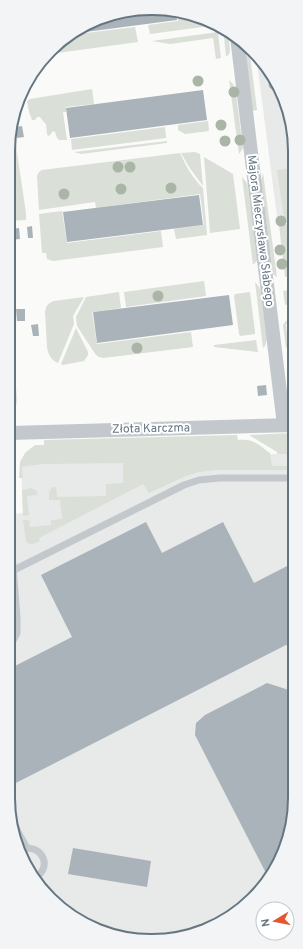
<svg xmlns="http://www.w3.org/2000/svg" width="303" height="949" viewBox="0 0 303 949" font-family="Overpass,sans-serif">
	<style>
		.built { fill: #e8e9e9 }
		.green { fill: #dadfd7 }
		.building { fill: #aab3b9 }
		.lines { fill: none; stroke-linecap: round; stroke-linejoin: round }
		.service { stroke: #c3c8cc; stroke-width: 7 }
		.minor { stroke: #c3c8cc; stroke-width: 14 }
		.tree { fill: #aab4a7 }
		.labels { text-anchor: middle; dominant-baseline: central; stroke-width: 4; stroke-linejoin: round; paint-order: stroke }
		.street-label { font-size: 12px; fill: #657683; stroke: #fff }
		.rim { fill: none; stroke: #657683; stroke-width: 2 }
	</style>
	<rect width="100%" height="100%" fill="#fafaf8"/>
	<g class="built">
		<path d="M256,55l24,33 14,45v89l-16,2z"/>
		<path d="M275,454h18l-1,372 -21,51 -40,40 -43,19 -55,4 -45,-14 -44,-34 -25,-40 -11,-55 1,-283 14,-1 -2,-46 26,-4z"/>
	</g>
	<g class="green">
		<path d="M177,11h3l37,14 -67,9 -2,-9 30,-4z"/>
		<path d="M135,27l3,15 -88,12 19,-19z"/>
		<path d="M223,27l5,4 2,19 -1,4 -3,3z"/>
		<path d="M218,32l3,26 -5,1 -3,-21 -43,6 -18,-3z"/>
		<path d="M243,42l6,5 8,63 -5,1z"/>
		<path d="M229,80l4,4 3,10 7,54 -4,6z"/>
		<path d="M92,89l2,15 -28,3v5h-3l4,28h-8l-2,-2 -2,-6 -2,-1 -3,4 -2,1 -1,-2 -1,-10 -3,-3 -3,-4h-3l-2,3h-3l-3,-8 -2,-11 3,-2z"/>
		<path d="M12,119l14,94v7l-16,1 1,-98z"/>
		<path d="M208,121l1,10 -24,3 -7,-4v-5z"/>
		<path d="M165,127l1,11 -94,12 -1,-11z"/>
		<path d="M167,141v2l-86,11 -7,-2z"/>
		<path d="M195,152l5,2 3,32 -14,-19 -8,-14z"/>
		<path d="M180,153c6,13 13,26 23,35l4,47 -31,4 -2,-10 30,-4 -4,-31 -104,14 -1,-6 -56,8 -2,-34 2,-4 3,-2z"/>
		<path d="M204,157l29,17 7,55 -30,4z"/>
		<path d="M294,168v50l-10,1 -7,-49z"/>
		<path d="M263,173l14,104 -4,-3 -12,-93z"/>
		<path d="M242,177l5,6 1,4 9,70v4l-4,4z"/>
		<path d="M62,211l5,32 94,-12 2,16 -110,14 -6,-2 -1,-6h-4l-3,-39z"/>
		<path d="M294,223l-1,53 -8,1 -6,-52z"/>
		<path d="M204,281l2,15 -80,11 -2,-15z"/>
		<path d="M255,282l4,5 2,5 6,47 -2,7 -2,2z"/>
		<path d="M290,290l3,2v10l-3,2 -5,1 -2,-14z"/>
		<path d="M119,292l2,16 -29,4 5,32 94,-12 2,15 -90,11 -4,-1 -3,-2 -19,-29 -1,-9 10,-20z"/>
		<path d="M250,292l5,40v2l-15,2 -1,-2 -5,-38 1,-2z"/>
		<path d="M84,297l-11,19 1,8 -16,39c-7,-3 -10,-9 -11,-16l-2,-35c1,-6 3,-9 9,-11z"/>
		<path d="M293,319v4l-7,1 2,22 -2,2 -3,-23 3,-4z"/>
		<path d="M76,328l12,24v3l-4,6 -21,4 -2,-1z"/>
		<path d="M256,340l2,12 -44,-5v-2z"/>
		<path d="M288,363l2,1 3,11v26z"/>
		<path d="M293,433v21h-16v-2l-28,-17z"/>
		<path d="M237,435l1,5c17,-1 19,4 32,13l2,13h21v4h-77l-17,2 -13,4 -37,17 -6,-9 -104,54 1,3c-6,3 -10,5 -14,0l-3,-21h6l1,7 21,-2v-5l11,-1 -2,-19h-11c0,-6 -1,-13 7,-13l1,10 49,-1v-12l17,-1v-20l-80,1 -21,3 1,11h-4l1,-16 5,-9 10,-8h9v-5z"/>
		<path d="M31,488l6,3 1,4 -11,1 2,19 -6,1 -1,-26z"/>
	</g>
	<g class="building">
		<path d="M124,11h52l1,9 -107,14 2,-2z"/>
		<path d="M267,69l13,19 1,3 -3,1 -1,-2 -2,2 -6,-5z"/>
		<path d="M203,90l4,30 -137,18 -4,-30z"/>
		<path d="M22,126l2,11 -7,1 -2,-11z"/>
		<path d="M199,195l4,30 -136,17 -4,-30z"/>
		<path d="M32,226l1,12h-5l-1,-11z"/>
		<path d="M19,228l1,11 -10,1v-11z"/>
		<path d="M229,295l4,30 -136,18 -4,-31z"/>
		<path d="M16,309h9v12h-8z"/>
		<path d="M38,324l1,12h-6l-2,-11z"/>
		<path d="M266,385l1,10 -9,1 -1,-10z"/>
		<path d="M146,522l16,31 61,-31 31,61 39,-20v84l-7,-2 -278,142 1,-118 63,-32 -31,-62z"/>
		<path d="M267,683l25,8v135l-21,51 -2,2 -74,-144 1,-12 9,-8z"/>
		<path d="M73,848l78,13 -4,26 -79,-13z"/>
	</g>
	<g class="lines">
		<g class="service">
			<path d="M10,428l3,-27 -2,-64v-61l-1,-4"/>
			<path d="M14,570l170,-85 15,-5 21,-2h73"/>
			<path d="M9,649l8,-16v-16l-8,-101"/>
			<path d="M13,821l5,11 9,16"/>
			<path d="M19,851c20,-11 36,15 16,27"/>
		</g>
		<g class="minor">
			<path d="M237,37l47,388"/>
			<path d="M10,433l283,-8"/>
		</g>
	</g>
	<g class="tree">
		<circle cx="198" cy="81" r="5.5"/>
		<circle cx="234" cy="92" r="5.5"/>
		<circle cx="221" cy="125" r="5.5"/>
		<circle cx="240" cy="140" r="5.5"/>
		<circle cx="225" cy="141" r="5.5"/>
		<circle cx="118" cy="167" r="5.5"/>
		<circle cx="130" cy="167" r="5.5"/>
		<circle cx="171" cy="188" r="5.5"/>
		<circle cx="121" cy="189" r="5.5"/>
		<circle cx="64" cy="194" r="5.5"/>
		<circle cx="281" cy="221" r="5.5"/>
		<circle cx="280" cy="250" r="5.5"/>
		<circle cx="282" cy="264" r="5.5"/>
		<circle cx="158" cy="296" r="5.5"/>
		<circle cx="137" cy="348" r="5.5"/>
	</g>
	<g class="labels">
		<g class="street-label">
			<text transform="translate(260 231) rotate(83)">Majora Mieczysława Słabego</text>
			<text transform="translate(151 429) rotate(-1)">Złota Karczma</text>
		</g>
	</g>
	<path d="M0 0H303V949H0ZM151 15H152A136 136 0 0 1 288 151V798A136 136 0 0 1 152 934H151A136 136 0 0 1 15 798V151A136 136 0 0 1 151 15Z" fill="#f3f4f5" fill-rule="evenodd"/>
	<path class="rim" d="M151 15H152A136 136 0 0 1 288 151V798A136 136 0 0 1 152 934H151A136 136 0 0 1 15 798V151A136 136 0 0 1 151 15Z"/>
	<g transform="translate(275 921) rotate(260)"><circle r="19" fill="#ffffff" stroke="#c1c8cd"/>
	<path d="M0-3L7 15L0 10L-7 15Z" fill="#e4572e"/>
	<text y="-6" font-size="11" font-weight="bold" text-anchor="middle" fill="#657683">N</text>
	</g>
</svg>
